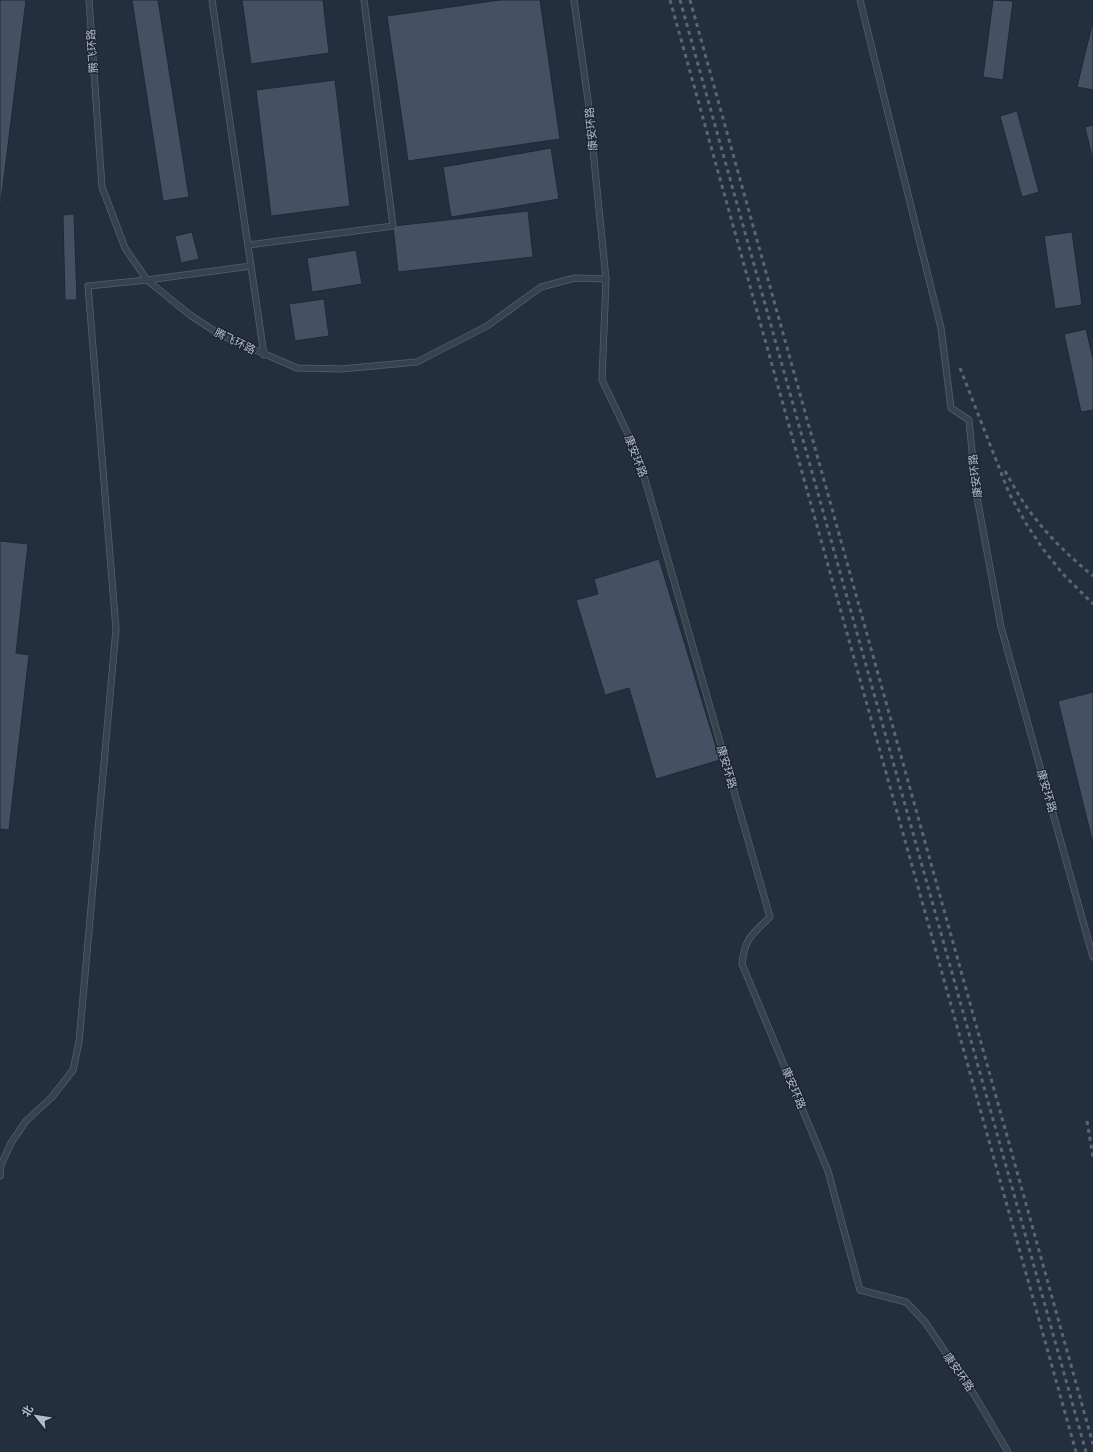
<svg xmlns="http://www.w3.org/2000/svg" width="1093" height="1452" viewBox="0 0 1093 1452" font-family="'PT Sans Narrow','Noto Sans SC',sans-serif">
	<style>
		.building { fill: #455162; stroke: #1f2835 }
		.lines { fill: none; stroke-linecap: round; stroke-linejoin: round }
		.service-casing { stroke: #565f6c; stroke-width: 7 }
		.service { stroke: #38414e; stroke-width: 5.5 }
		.rail { stroke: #5a6575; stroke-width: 3; stroke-dasharray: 4 4; stroke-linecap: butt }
		.labels { text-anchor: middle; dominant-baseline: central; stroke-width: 3; stroke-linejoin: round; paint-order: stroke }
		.street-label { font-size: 11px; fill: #b4bcc9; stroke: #1d2633 }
	</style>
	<rect width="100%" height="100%" fill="#242f3e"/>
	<g class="building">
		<path d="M0,0h26l-26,210z"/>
		<path d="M132,0h26l31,197 -26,4z"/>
		<path d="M242,0h81l6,53 -78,11z"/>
		<path d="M500,0h40l20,139 -152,22 -21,-145z"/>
		<path d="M993,0l20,1 -10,79 -20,-3z"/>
		<path d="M1093,21v69l-16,-3z"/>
		<path d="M335,80l15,126 -79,10 -15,-126z"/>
		<path d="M1017,111l22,81 -17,5 -22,-81z"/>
		<path d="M1093,125v36l-8,-34z"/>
		<path d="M551,148l8,51 -108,18 -8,-50z"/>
		<path d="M528,211l5,46 -135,15 -5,-46z"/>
		<path d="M74,214l3,86h-12l-2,-85z"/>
		<path d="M192,232l7,27 -18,4 -6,-27z"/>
		<path d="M1072,232l10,73 -27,4 -11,-73z"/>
		<path d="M356,250l6,34 -50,8 -5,-34z"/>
		<path d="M324,299l5,37 -34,5 -6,-37z"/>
		<path d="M1086,329l7,30v51l-12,2 -17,-78z"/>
		<path d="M0,541l28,3 -12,109 13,2 -20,175 -9,-1z"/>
		<path d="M659,559l61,201 -64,19 -27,-91 -24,7 -29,-95 22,-6 -4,-15z"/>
		<path d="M1093,692v152l-35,-143z"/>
	</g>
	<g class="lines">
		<defs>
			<g id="service">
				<path d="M89,0l13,187 23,61 22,32 43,35 29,19 78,34 44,1 76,-7 70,-36 54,-39 34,-9 31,1"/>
				<path d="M212,0l52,355"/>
				<path d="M574,0l14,100 18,179 -4,101 36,75 132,462c-18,18 -25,20 -28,47l86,207 32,119 46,12 19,20 50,74 33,56"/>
				<path d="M860,0l81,328 10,80 18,12 7,72 25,135 92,330"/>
				<path d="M248,245l145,-19 -29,-226"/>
				<path d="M0,1176l1,-11 10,-22 15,-22 26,-24 21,-27 6,-28 37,-413 -28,-343 59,-6 104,-14"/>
			</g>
		</defs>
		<use href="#service" class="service-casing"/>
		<use href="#service" class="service"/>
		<g class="rail">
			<path d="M670,0l406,1452"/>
			<path d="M680,0l406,1452"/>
			<path d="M690,0l403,1444"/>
			<path d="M960,368l49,125 18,32 16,24 20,25 30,30"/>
			<path d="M1005,471c8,14 16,29 26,42 18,24 39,44 62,63"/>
			<path d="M1087,1121l6,36"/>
		</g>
	</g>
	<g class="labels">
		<g class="street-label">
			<text transform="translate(92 51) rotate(-94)">腾飞环路</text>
			<text transform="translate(591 129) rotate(-95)">康安环路</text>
			<text transform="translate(235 341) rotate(26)">腾飞环路</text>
			<text transform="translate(636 456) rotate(69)">康安环路</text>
			<text transform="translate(975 476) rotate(-97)">康安环路</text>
			<text transform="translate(727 767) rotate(74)">康安环路</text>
			<text transform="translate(1047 791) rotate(74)">康安环路</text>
			<text transform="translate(794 1088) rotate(67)">康安环路</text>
			<text transform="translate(959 1372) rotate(55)">康安环路</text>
		</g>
	</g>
	<g transform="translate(36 1416) rotate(300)" stroke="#1d2633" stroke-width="3" paint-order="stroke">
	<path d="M0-3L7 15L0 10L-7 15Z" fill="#b4bcc9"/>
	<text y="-6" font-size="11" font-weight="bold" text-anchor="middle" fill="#b4bcc9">北</text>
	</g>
</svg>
